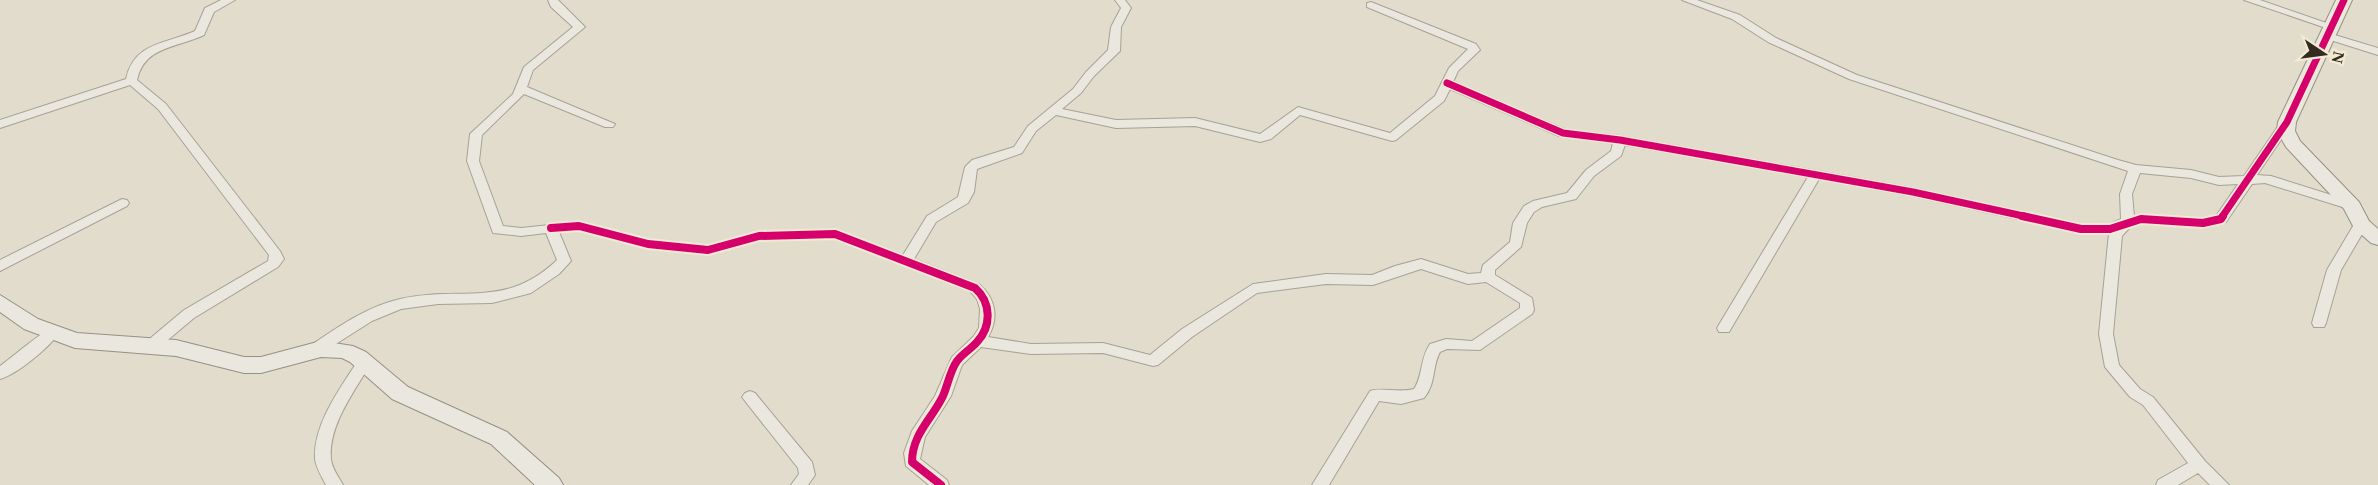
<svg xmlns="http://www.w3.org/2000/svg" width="2378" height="485" viewBox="0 0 2378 485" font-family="'Times New Roman',serif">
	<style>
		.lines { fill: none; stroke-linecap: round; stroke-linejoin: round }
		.street-casing { stroke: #a7a196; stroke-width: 2 }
		.secondary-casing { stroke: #979085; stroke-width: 2 }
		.street { fill: #eae7de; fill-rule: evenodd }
		.secondary { fill: #eae7de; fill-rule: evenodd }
		.cycleway-far1-casing { stroke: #f2ead3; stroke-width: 10 }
		.cycleway-casing { stroke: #f2ead3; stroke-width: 12 }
		.cycleway-far1 { stroke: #d6006c; stroke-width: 7 }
		.cycleway { stroke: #d6006c; stroke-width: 8 }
	</style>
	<rect width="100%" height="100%" fill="#e2dccc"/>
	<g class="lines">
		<defs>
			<g id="street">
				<path d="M221,0h14l-21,12 -10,23c-27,13 -60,11 -67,45l29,24 114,147 4,8 -6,8 -84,51 -37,31h-10l-2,-4 2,-4 37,-31 84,-49 1,-6 -111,-146 -28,-24 -130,43v-8l126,-41c8,-37 40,-35 69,-48l10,-23z"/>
				<path d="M548,0h10l27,27 -52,43 -6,17 88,37 -2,3h-8l-81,-33 -42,41 -3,26 24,65 18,2 58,-6 69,18 60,6 51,-14 76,-2 68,25 24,-39 31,-19 7,-30 7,-7 42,-13 14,-21 45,-37 13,-17 22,-22 3,-23 10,-19 -6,-8h10l6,8 -10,19 -1,24 -26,25 -13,17 -19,16 54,11 79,-2 65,16 38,-27 92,26 45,-37 14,-28 19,-19 -101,-42v-4l4,-1 105,42 4,6 -22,21 -5,11 113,48 54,6 293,52 168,37h27l13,-6 -1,-25 8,-23 -279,-92 -81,-37 -36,-23 -50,-19h15l43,15 36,23 81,37 261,85 18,5 55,5 28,7 25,-1 39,-57h8l2,3 -36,53 14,1 86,27 2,3 -7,4 -87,-27 -13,1 -26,38 -23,5 -62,-4 -9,2 -10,11 -9,98 6,31 21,24 13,8 52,64 24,24h-19l-12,-12 -20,12h-22l2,-5 30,-17 -45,-58 -13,-8 -25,-30 -6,-33 10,-101h-28l-168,-37 -94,-17 -90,153h-10l-2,-4 91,-151 -183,-32 -4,11 -27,20 -18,23 -34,8 -8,5 -7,11 -6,24 -26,23v5l37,23 2,12 -2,4 -52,36 -33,-1 -7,3c-8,15 -4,32 -16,46l-23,6 -22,-3 -50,84h-17l58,-94c12,-4 28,2 44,-2 9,-13 6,-31 16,-45l16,-5 26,2 48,-33v-5l-34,-21 -18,2 -47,-15 -48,16 -47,-1 -69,9 -65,44 -34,28 -5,1 -50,-13 -72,1 -50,-7 -19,18 -11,31 -26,41 -5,22 27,21 2,5h-20l-23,-19 -2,-13 8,-22 23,-35 17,-39 21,-20 6,-9 1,-19 -3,-10 -7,-8 -136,-53 -75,2 -51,14 -60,-6 -69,-18 -20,2 12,29 -12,13 -28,19 -39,10 -54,1 -37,5 -29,12 -52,33h-10l-2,-4 2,-4c28,-19 56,-39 90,-47 60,-14 105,11 157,-39l-11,-27 -25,3 -28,-3 -26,-72 3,-27 43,-40 11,-27 49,-40 -22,-20zM1450,89l109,47 54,7 -2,8 -25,19 -19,23 -34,8 -9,5 -11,17 -3,19 -27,23 -2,8 -13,1 -47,-15 -26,7 -23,9 -46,-1 -73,10 -71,45 -32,26 -47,-12 -72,1 -43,-7c11,-18 8,-38 -8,-52l-66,-26 22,-37 32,-19 6,-11 3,-23 45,-16 14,-22 20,-16 60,13 79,-2 65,16 11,-3 29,-24 92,26 4,-1 48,-39zM2140,173l51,5 28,7 19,-1 -22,32 -13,3 -69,-3 -2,-22z"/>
				<path d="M2244,0h16l78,27 -1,2h-8z"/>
				<path d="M2328,33l50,15v7l-54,-17 -2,-2z"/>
				<path d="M122,199l5,1 2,3 -2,3 -127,65v-11z"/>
				<path d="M2361,220l7,4 -27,46 -15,53 -2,4h-10l-2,-4 15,-53 29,-49z"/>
				<path d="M52,328l5,1 2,4c-9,14 -43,42 -59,46v-13c10,-7 44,-36 52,-38z"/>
				<path d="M364,358l5,1 2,4c-16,28 -43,62 -40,96 1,10 8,18 12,26h-17c-4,-8 -10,-17 -11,-26 -2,-35 26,-72 44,-100z"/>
				<path d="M750,391l5,2 57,69 3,13 -7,10h-17l8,-11 -1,-6 -53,-67 -3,-4 3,-4z"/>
			</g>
			<g id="secondary">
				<path d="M2336,0h16l-56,122 -1,9 5,10 59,61 10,19 9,8v16l-7,-2 -17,-15 -10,-19 -58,-62 -9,-16 1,-9z"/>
				<path d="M0,295l38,24 39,14 99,7 68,17h17l60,-16 32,5 13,6 42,35 99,45 52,46 4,7h-28l-44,-41 -99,-45 -42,-37 -8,-4 -21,-1 -60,16h-17l-68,-17 -101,-8 -51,-19 -24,-17z"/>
			</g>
		</defs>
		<use href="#street" class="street-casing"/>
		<use href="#secondary" class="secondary-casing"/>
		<use href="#street" class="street"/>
		<use href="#secondary" class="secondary"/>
		<defs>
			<g id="cycleway-far1">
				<path d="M1447,83l116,50 57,7 293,52 115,25"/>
				<path d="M2222,217l65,-95 57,-122"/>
			</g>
			<g id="cycleway">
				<path d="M2022,216l59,13h29l31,-10 62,4 18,-4 2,-3"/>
				<path d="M551,228l28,-2 69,18 60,6 51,-14 76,-2 140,54c16,14 17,38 2,54 -6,7 -15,12 -20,19 -7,10 -9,23 -14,35 -11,23 -31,38 -31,66l29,23"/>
			</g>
		</defs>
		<use href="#cycleway-far1" class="cycleway-far1-casing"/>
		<use href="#cycleway" class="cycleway-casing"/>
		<use href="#cycleway-far1" class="cycleway-far1"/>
		<use href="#cycleway" class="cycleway"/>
	</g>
	<g transform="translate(2324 54) rotate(103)" stroke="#f2ead3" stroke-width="4.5" paint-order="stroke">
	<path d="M0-4.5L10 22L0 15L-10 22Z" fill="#352a1f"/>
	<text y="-9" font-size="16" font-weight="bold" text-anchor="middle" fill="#352a1f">N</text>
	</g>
</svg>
